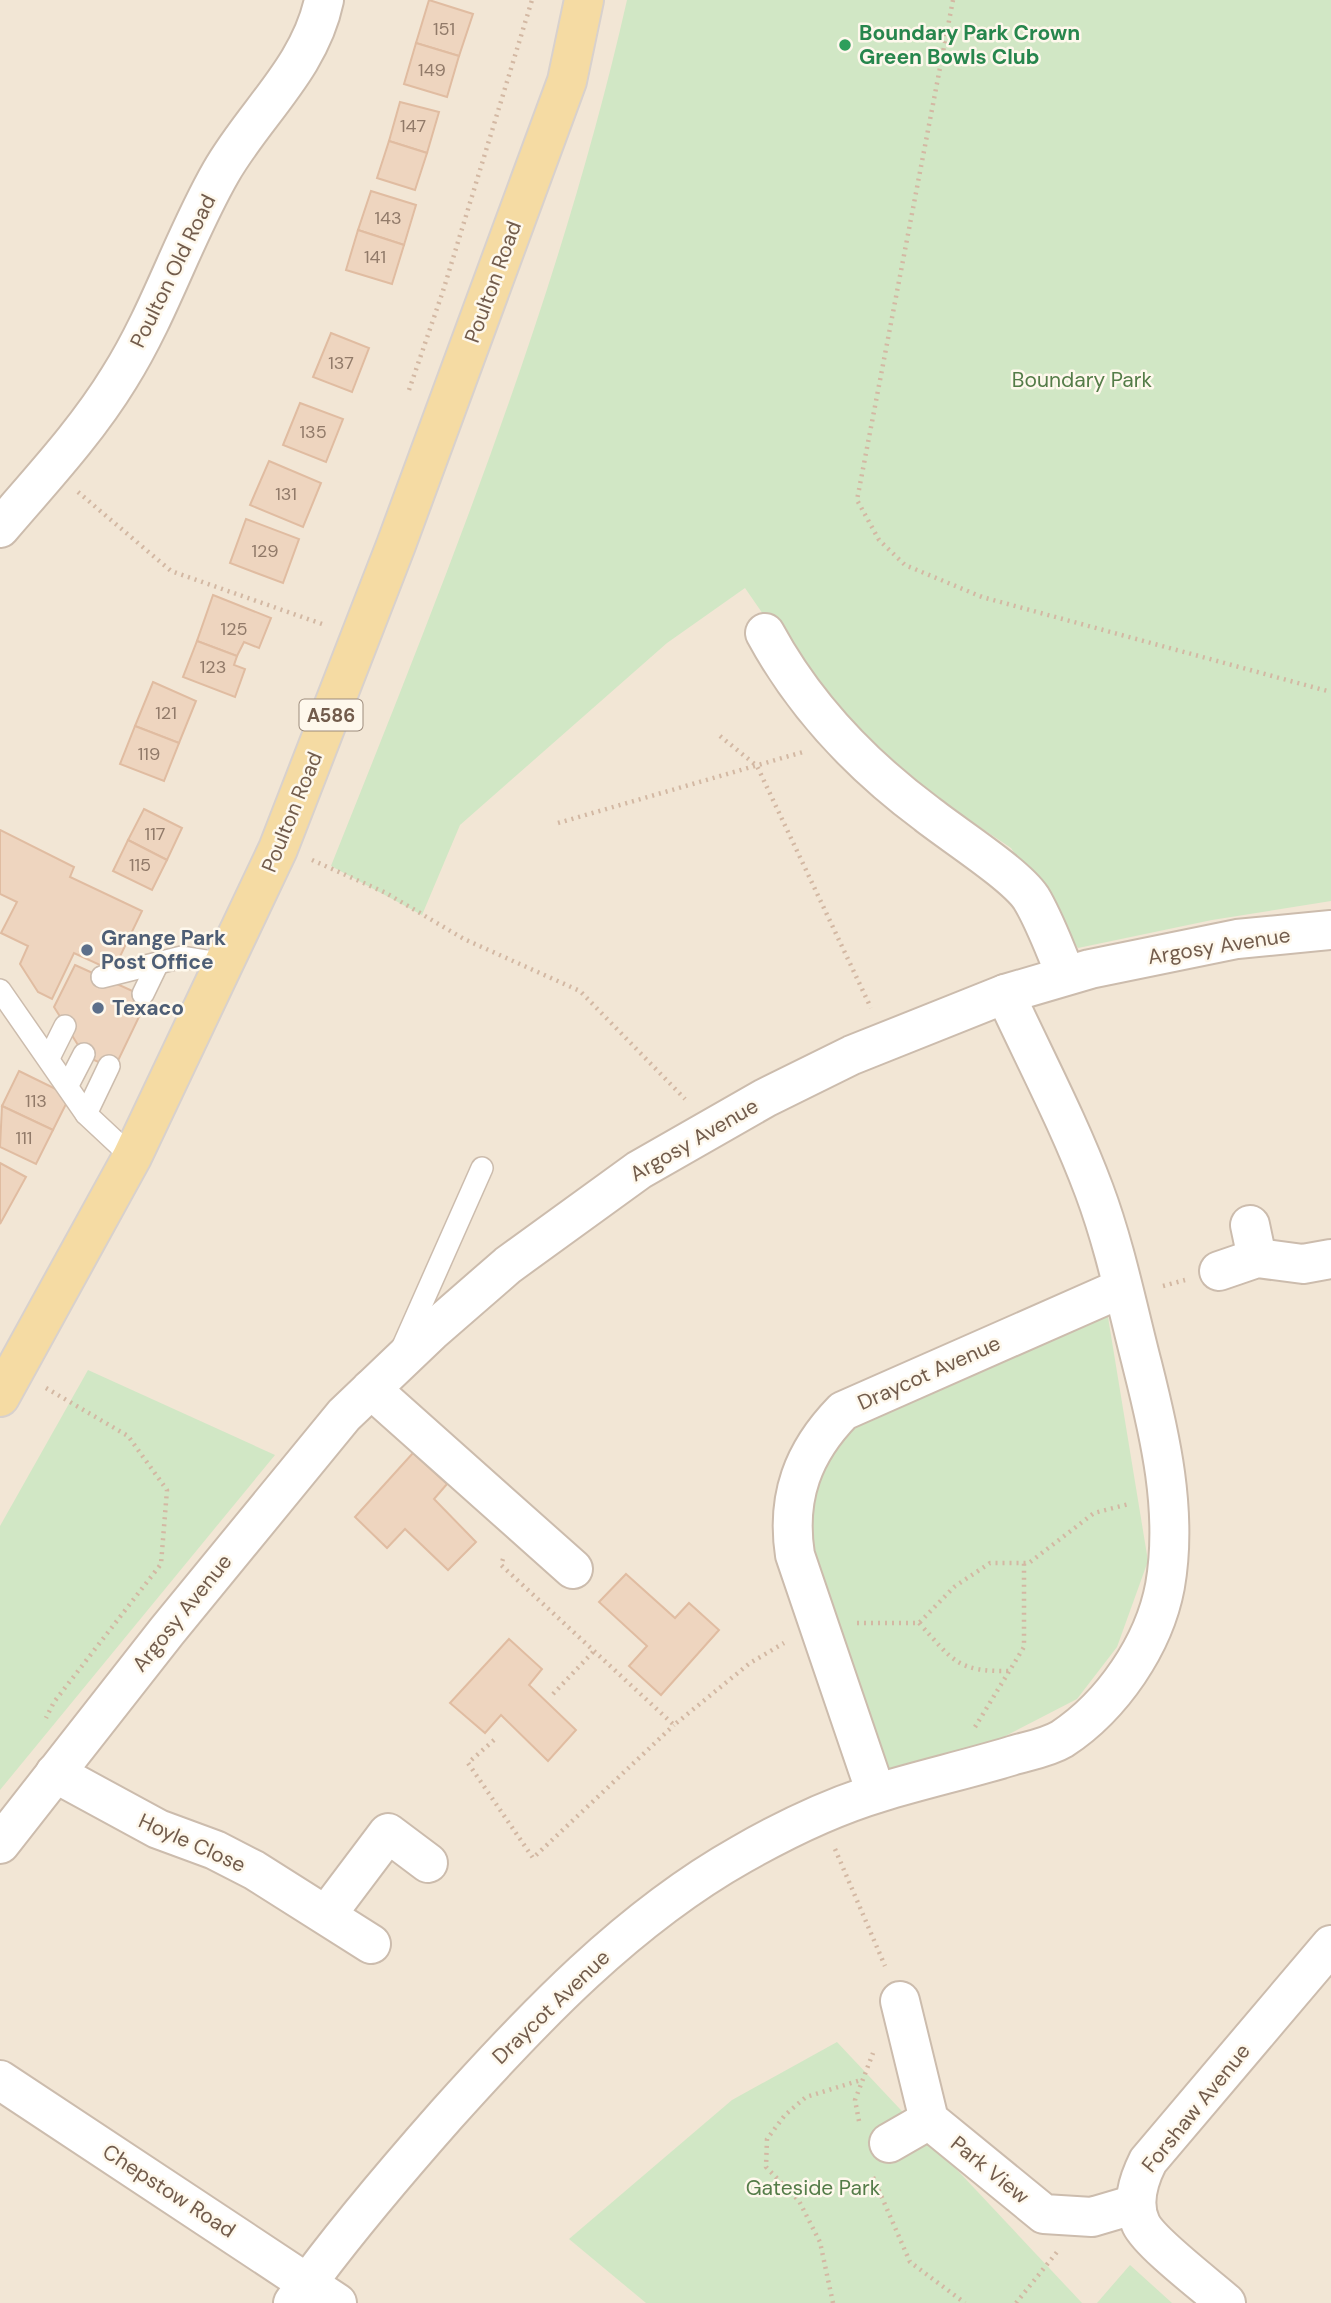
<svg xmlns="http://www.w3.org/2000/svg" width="1331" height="2303" viewBox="0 0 1331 2303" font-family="'DM Sans',sans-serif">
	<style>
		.residential { fill: #f2e6d5 }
		.green { fill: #d1e7c5 }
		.building { fill: #eed5bf; stroke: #e0bca1; stroke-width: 2 }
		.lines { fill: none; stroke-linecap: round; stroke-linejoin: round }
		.lane-casing { stroke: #ccbcad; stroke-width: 24 }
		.street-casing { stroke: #ccbcad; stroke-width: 42 }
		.primary-casing { stroke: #d8d1cd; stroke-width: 42 }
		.path { stroke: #d3b8a3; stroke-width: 4.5; stroke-dasharray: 2 5; stroke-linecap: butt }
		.lane { stroke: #fff; stroke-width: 21 }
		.street { stroke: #fff; stroke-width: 38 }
		.primary { stroke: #f5dba3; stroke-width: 38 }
		.leisure-dot { fill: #2e9e5b; stroke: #fef8ec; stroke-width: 2.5 }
		.service-dot { fill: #5c6f8a; stroke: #fef8ec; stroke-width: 2.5 }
		.labels { text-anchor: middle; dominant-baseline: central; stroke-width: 5; stroke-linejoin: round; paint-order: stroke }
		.number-label { font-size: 18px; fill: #917a69 }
		.shield { fill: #fef8ec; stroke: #9c8b7c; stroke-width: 2 }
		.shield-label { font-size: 19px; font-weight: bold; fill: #725c4c }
		.leisure-label { font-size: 21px; font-weight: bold; fill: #27864d; stroke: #fef8ec; text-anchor: start }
		.street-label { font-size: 21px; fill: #725c4c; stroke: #fef8ec }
		.park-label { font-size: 21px; fill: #547c48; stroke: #fef8ec }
		.service-label { font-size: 21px; font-weight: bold; fill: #4e5e75; stroke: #fef8ec; text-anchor: start }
	</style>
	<rect width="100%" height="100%" fill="#fbf4e6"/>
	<rect class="residential" x="0" y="0" width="1331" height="2303"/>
	<g class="green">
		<path d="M627,0h704v901l-119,19 -134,28 -67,-100 -100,-67 -75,-70 -35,-42 -56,-81 -78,55 -207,182 -38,90 -91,-49c113,-283 229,-569 296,-866z"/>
		<path d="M1107,1311l41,250 -31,86 -40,52 -83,43 -109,30 -84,-250 15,-58 31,-42z"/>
		<path d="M88,1370l187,85 -275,335v-264z"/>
		<path d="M837,2042l245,261h-436l-77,-64 163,-139z"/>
		<path d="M1130,2265l42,38h-75z"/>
	</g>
	<g class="building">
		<path d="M429,0l44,14 -14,42 -43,-13z"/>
		<path d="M416,43l43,13 -12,41 -43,-13z"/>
		<path d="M400,102l39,10 -12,41 -38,-12z"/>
		<path d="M389,141l38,12 -12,37 -38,-12z"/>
		<path d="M371,191l45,14 -12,40 -46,-15z"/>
		<path d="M358,230l46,15 -12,39 -46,-14z"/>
		<path d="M331,333l38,15 -17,44 -39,-15z"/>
		<path d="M300,403l43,16 -17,43 -43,-17z"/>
		<path d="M269,461l52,22 -18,44 -53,-22z"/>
		<path d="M246,519l53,20 -16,44 -53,-20z"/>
		<path d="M213,595l58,23 -12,30 -15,-6 -7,14 -40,-15z"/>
		<path d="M197,641l40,15 -3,9 11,4 -10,28 -52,-20z"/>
		<path d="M153,682l43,19 -17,42 -44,-17z"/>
		<path d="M135,726l44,17 -15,38 -44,-17z"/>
		<path d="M144,809l38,19 -15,32 -39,-20z"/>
		<path d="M0,830l74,37 -4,10 72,34 -29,60 -39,-18 -22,46 -14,-7 -18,-28 8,-18 -27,-13 16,-31 -17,-8z"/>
		<path d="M128,840l39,20 -15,30 -39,-19z"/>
		<path d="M75,965l73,33 -34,71 -29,-13 -31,-49z"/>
		<path d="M19,1071l51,25 -17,34 -51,-24z"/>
		<path d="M2,1106l51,24 -17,34 -36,-17z"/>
		<path d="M0,1163l26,14 -26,47z"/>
		<path d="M413,1453l34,31 -13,15 42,43 -28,28 -43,-41 -18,19 -32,-31z"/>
		<path d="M626,1574l49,44 14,-15 30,27 -58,65 -32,-29 18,-20 -48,-44z"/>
		<path d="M509,1639l33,30 -13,16 47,45 -28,31 -47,-46 -16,18 -35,-30z"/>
	</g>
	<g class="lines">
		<defs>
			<g id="lane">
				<path d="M102,977l80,-20 44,7"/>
				<path d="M0,990l86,124 46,43"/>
				<path d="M143,994l15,-31"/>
				<path d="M49,1058l16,-32"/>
				<path d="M68,1085l16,-31"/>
				<path d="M86,1114l23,-48"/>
				<path d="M403,1346l79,-178"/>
			</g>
			<g id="street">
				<path d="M0,528c41,-48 86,-96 119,-150 41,-65 64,-140 102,-206 33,-58 89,-104 103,-172"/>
				<path d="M765,633c39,72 96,132 162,181 25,20 88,60 104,84 14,23 24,52 35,77"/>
				<path d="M1250,1225l7,33"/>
				<path d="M1219,1271l38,-13 46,6 28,-5"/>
				<path d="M371,1389l202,180"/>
				<path d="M55,1773l103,56 57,21 39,20 117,74"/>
				<path d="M876,1793l-81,-238c-9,-58 8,-103 48,-144l279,-123"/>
				<path d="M0,1844l167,-213 177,-216 87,-83 77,-67 131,-95 126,-72 87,-43 153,-61 85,-25 147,-30 94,-9"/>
				<path d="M327,1914l61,-81 40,30"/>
				<path d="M900,2001l29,119 115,94 48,3 44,-13"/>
				<path d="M0,2080l337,223"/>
				<path d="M889,2143l40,-23"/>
				<path d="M293,2303c47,-66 100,-128 153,-188 87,-97 182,-197 296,-261 42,-24 92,-48 139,-62 43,-13 87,-23 130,-36 16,-5 36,-8 51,-17 50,-33 92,-94 103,-153 13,-74 -5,-151 -23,-222 -15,-58 -27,-118 -48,-174 -25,-67 -59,-131 -89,-196"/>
				<path d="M1226,2303c-18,-16 -76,-60 -85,-79 -10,-21 -3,-43 7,-63l183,-216"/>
			</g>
			<path id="primary" d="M0,1397l132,-240 146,-308 118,-304 171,-464 17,-81"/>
		</defs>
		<use href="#lane" class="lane-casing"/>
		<use href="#street" class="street-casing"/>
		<use href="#primary" class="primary-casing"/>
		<g class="path">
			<path d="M953,0l-96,500 22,40 26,25 77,32 349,95"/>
			<path d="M409,390l34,-99 89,-291"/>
			<path d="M78,492l93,79 154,54"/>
			<path d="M720,736l37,30 114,242"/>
			<path d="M558,823l245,-71"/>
			<path d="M312,860l74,33 78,46 116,52 105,108"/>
			<path d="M1163,1286l22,-6"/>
			<path d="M46,1388l82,48 39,54 -6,74 -107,138 -8,16"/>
			<path d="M503,1559l-2,6 173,160 76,-62 34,-20"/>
			<path d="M857,1623h62l35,-36 36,-24h39l65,-50 35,-9"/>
			<path d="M919,1623c34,37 37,49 91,48"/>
			<path d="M553,1694l41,-43"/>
			<path d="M975,1727l49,-80v-84"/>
			<path d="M494,1740l-26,23 65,95 141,-133"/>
			<path d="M835,1849l50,117"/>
			<path d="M859,2121l-4,-21 18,-47"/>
			<path d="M873,2177l37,85 55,41"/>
			<path d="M833,2303l-13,-61 -21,-41 -33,-34 1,-28 18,-24 21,-18 55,-17"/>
			<path d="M1016,2303l41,-51"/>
		</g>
		<use href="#lane" class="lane"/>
		<use href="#street" class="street"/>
		<use href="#primary" class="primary"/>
	</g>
	<circle class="leisure-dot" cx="845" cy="45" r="7"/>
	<g class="service-dot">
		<circle cx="87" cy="950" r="7"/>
		<circle cx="98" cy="1008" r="7"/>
	</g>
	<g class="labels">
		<g class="number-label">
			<text x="444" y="29">151</text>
			<text x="432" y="70">149</text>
			<text x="413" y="126">147</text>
			<text x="388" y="218">143</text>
			<text x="375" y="257">141</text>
			<text x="341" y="363">137</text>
			<text x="313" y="432">135</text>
			<text x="286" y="494">131</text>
			<text x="265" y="551">129</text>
			<text x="234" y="629">125</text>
			<text x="213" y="667">123</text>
			<text x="166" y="713">121</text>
			<text x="149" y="754">119</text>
			<text x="155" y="834">117</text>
			<text x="140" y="865">115</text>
			<text x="36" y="1101">113</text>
			<text x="24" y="1138">111</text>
		</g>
		<rect class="shield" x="299.5" y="699.5" width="63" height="31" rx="5"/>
		<g class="shield-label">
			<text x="331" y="715">A586</text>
		</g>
		<g class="leisure-label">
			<text x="859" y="33">Boundary Park Crown<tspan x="859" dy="24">Green Bowls Club</tspan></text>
		</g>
		<g class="street-label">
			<text transform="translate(173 271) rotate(-64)">Poulton Old Road</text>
			<text transform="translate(493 282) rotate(-70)">Poulton Road</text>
			<text transform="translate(292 812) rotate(-68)">Poulton Road</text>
			<text transform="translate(1219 946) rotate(-9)">Argosy Avenue</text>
			<text transform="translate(694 1140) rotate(-30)">Argosy Avenue</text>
			<text transform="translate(929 1373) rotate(-24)">Draycot Avenue</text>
			<text transform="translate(182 1613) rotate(-51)">Argosy Avenue</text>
			<text transform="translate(192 1843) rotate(24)">Hoyle Close</text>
			<text transform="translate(551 2007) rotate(-44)">Draycot Avenue</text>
			<text transform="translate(1196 2108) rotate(-51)">Forshaw Avenue</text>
			<text transform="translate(990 2170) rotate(39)">Park View</text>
			<text transform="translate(169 2191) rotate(33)">Chepstow Road</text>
		</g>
		<g class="park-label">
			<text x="1082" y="380">Boundary Park</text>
			<text x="813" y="2188">Gateside Park</text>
		</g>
		<g class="service-label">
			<text x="101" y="938">Grange Park<tspan x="101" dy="24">Post Office</tspan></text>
			<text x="112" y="1008">Texaco</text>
		</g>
	</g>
</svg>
